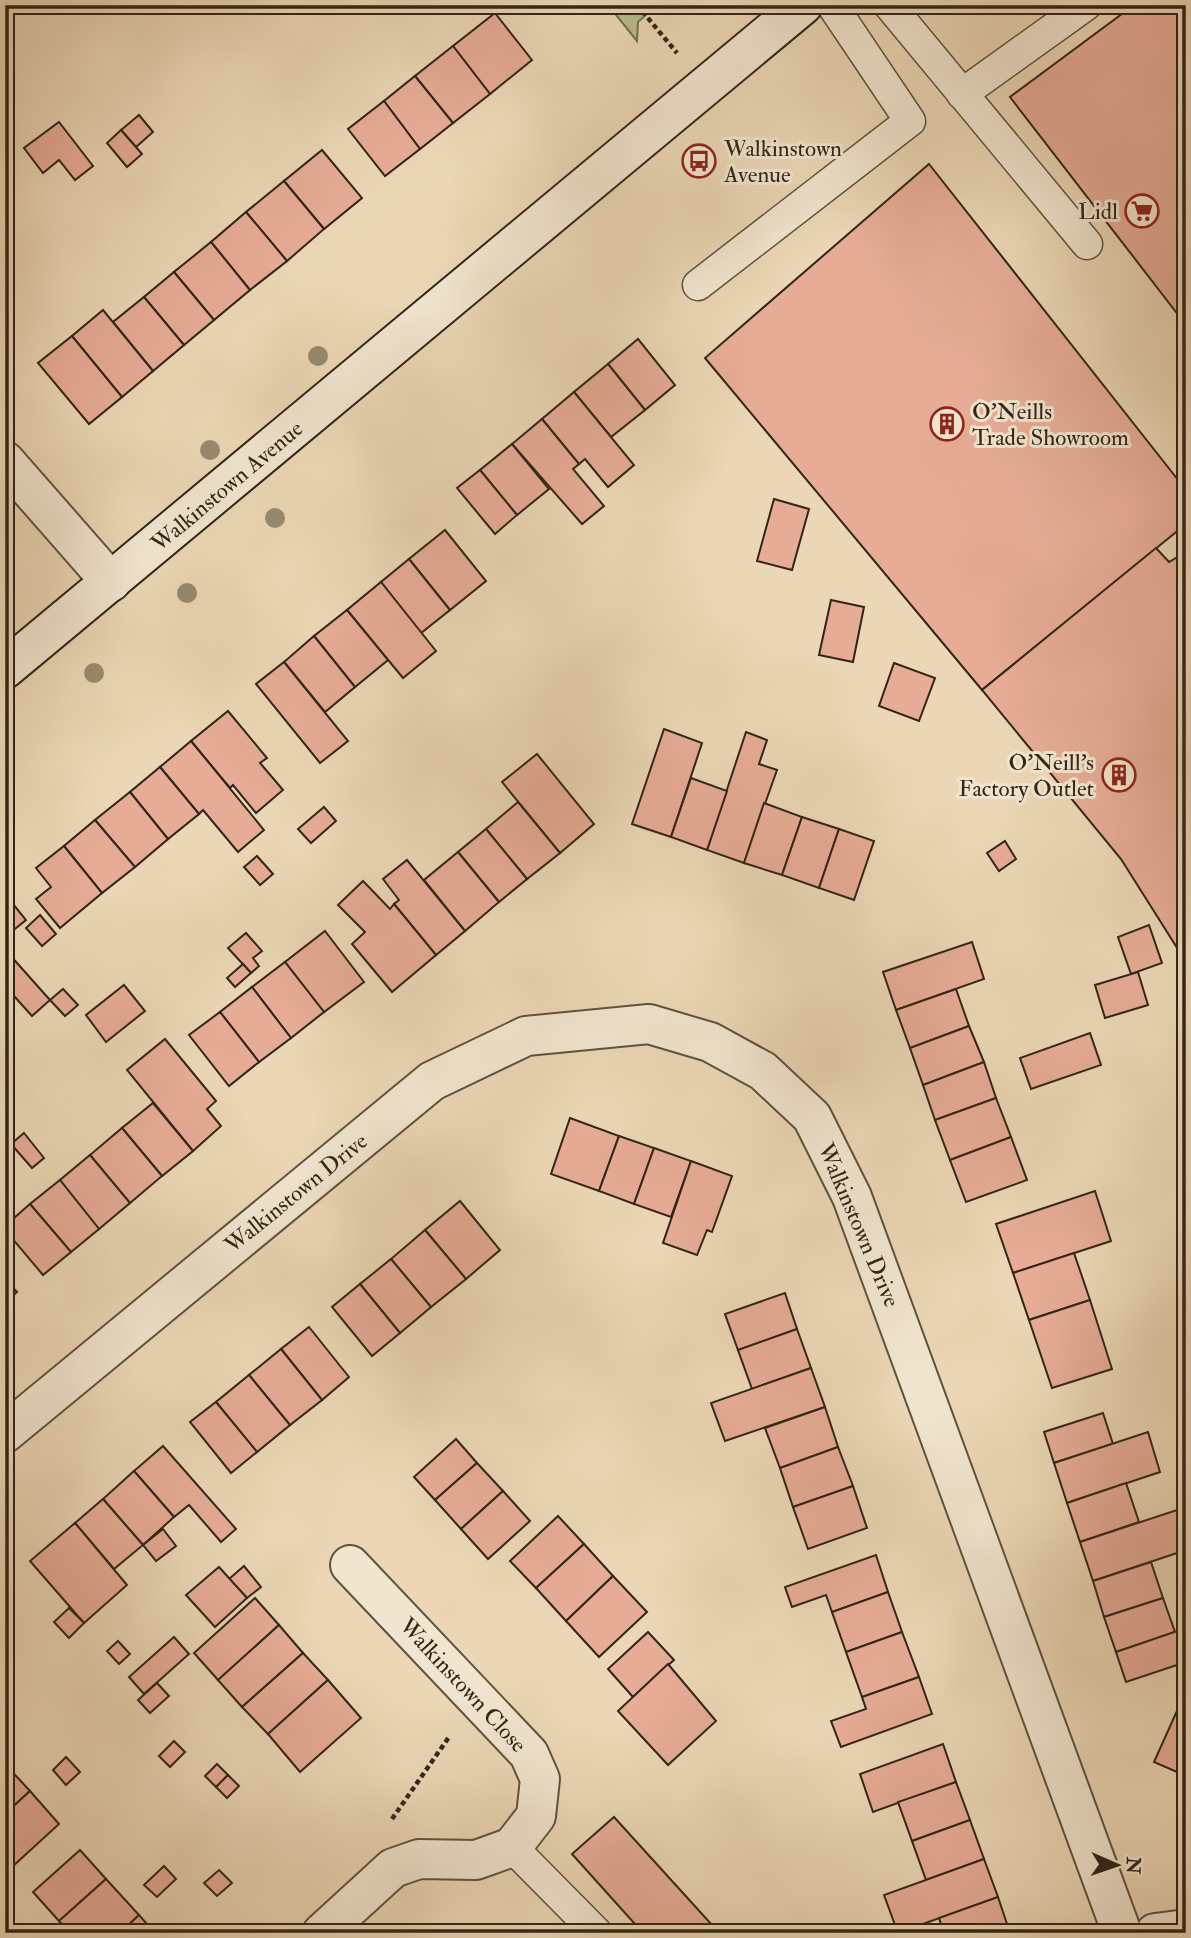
<svg xmlns="http://www.w3.org/2000/svg" width="1191" height="1938" viewBox="0 0 1191 1938" font-family="'IM FELL Double Pica',serif">
	<style>
		.green { fill: #b8be8d; stroke: #747252; stroke-width: 2 }
		.building { fill: #e7ac96; stroke: #302517; stroke-width: 2 }
		.lines { fill: none; stroke-linecap: round; stroke-linejoin: round }
		.lane-casing { stroke: #5f523e; stroke-width: 33 }
		.street-casing { stroke: #5f523e; stroke-width: 42 }
		.secondary-casing { stroke: #302517; stroke-width: 42 }
		.path { stroke: #302517; stroke-width: 4.5; stroke-dasharray: 5 3.5; stroke-linecap: butt }
		.lane { stroke: #f2e5cf; stroke-width: 30 }
		.street { stroke: #f2e5cf; stroke-width: 38 }
		.secondary { stroke: #f2e5cf; stroke-width: 38 }
		.tree { fill: #978a6e }
		.labels { text-anchor: middle; dominant-baseline: central; stroke-width: 6; stroke-linejoin: round; paint-order: stroke }
		.poi-label { font-size: 23px; fill: #302517; stroke: #f2e5cf; text-anchor: start }
		.street-label { font-size: 23px; fill: #302517; stroke: #f2e5cf }
	</style>
	<rect width="100%" height="100%" fill="#ebd7b5"/>
	<filter id="stains"><feTurbulence type="fractalNoise" baseFrequency=".00286" numOctaves="4"/><feColorMatrix values="0 0 0 0 .2 0 0 0 0 .09 0 0 0 0 .02 0 0 0 .5 -.17"/></filter>
	<radialGradient id="worn" r=".72"><stop offset=".6" stop-color="#630" stop-opacity="0"/><stop offset="1" stop-color="#630" stop-opacity=".3"/></radialGradient>
	<path class="green" d="M608,5h49l-19,17 -1,19z"/>
	<g class="building">
		<path d="M1134,5h52v320l-176,-228z"/>
		<path d="M495,13l37,47 -42,34 -37,-48z"/>
		<path d="M453,46l37,48 -37,29 -38,-47z"/>
		<path d="M415,76l38,47 -33,26 -36,-48z"/>
		<path d="M384,101l36,48 -35,27 -37,-47z"/>
		<path d="M139,115l14,17 -17,15 -15,-17z"/>
		<path d="M59,122l34,44 -18,14 -16,-20 -16,13 -19,-25z"/>
		<path d="M121,130l21,24 -15,13 -20,-24z"/>
		<path d="M322,150l40,48 -38,31 -40,-48z"/>
		<path d="M929,164l257,326v34l-204,166 -277,-332z"/>
		<path d="M284,181l40,48 -37,32 -41,-49z"/>
		<path d="M246,212l41,49 -37,29 -39,-48z"/>
		<path d="M211,242l39,48 -36,30 -40,-48z"/>
		<path d="M174,272l40,48 -30,25 -40,-48z"/>
		<path d="M144,297l40,48 -31,26 -40,-49z"/>
		<path d="M103,310l50,61 -31,26 -50,-61z"/>
		<path d="M72,336l50,61 -33,27 -51,-61z"/>
		<path d="M638,339l37,46 -30,25 -37,-46z"/>
		<path d="M608,364l37,46 -34,27 -37,-45z"/>
		<path d="M574,392l60,73 -26,22 -23,-28 -6,5 -37,-45z"/>
		<path d="M542,419l37,45 -6,5 31,37 -22,18 -70,-80z"/>
		<path d="M512,444l37,45 -32,26 -37,-45z"/>
		<path d="M480,470l37,45 -22,19 -38,-46z"/>
		<path d="M774,499l35,10 -17,61 -35,-9z"/>
		<path d="M445,530l41,51 -36,29 -41,-51z"/>
		<path d="M1156,548l13,14 17,-10v410l-65,-103 -139,-169z"/>
		<path d="M409,559l41,51 -29,23 -40,-51z"/>
		<path d="M381,582l55,69 -33,27 -56,-68z"/>
		<path d="M831,600l33,7 -11,55 -34,-7z"/>
		<path d="M347,610l41,50 -33,27 -41,-51z"/>
		<path d="M314,636l41,51 -30,25 -41,-50z"/>
		<path d="M284,662l64,79 -28,22 -64,-79z"/>
		<path d="M894,663l41,15 -16,43 -40,-15z"/>
		<path d="M228,711l39,47 -7,5 23,27 -27,23 -23,-28 -3,3 -39,-47z"/>
		<path d="M664,729l38,14 -31,94 -39,-13z"/>
		<path d="M746,732l21,8 -8,24 18,6 -33,93 -37,-13z"/>
		<path d="M191,741l73,89 -26,22 -35,-42 -4,4 -39,-47z"/>
		<path d="M537,754l57,70 -34,29 -58,-71z"/>
		<path d="M160,767l39,47 -31,25 -38,-47z"/>
		<path d="M691,778l36,13 -20,59 -36,-13z"/>
		<path d="M130,792l38,47 -33,28 -40,-47z"/>
		<path d="M518,802l42,51 -33,26 -41,-50z"/>
		<path d="M764,803l38,14 -20,58 -38,-12z"/>
		<path d="M324,807l12,14 -25,22 -13,-14z"/>
		<path d="M802,817l37,12 -20,59 -37,-13z"/>
		<path d="M95,820l40,47 -33,26 -38,-47z"/>
		<path d="M486,829l41,50 -28,23 -41,-50z"/>
		<path d="M839,829l35,12 -20,59 -35,-12z"/>
		<path d="M1005,841l11,18 -17,12 -12,-18z"/>
		<path d="M64,846l38,47 -42,35 -24,-29 15,-12 -15,-19z"/>
		<path d="M458,852l41,50 -34,29 -41,-51z"/>
		<path d="M257,856l16,18 -13,11 -16,-18z"/>
		<path d="M407,860l58,71 -29,24 -42,-51 5,-4 -16,-21z"/>
		<path d="M363,881l27,28 4,-5 42,51 -44,37 -40,-48 13,-12 -27,-27z"/>
		<path d="M5,894l21,26 -21,17z"/>
		<path d="M40,915l16,19 -14,12 -16,-18z"/>
		<path d="M1149,925l13,38 -31,11 -13,-37z"/>
		<path d="M325,931l39,51 -40,30 -39,-50z"/>
		<path d="M246,933l16,18 -9,7 6,8 -8,7 -23,-25z"/>
		<path d="M972,942l12,37 -88,31 -13,-38z"/>
		<path d="M9,954l41,46 -18,16 -27,-30v-28z"/>
		<path d="M285,962l39,50 -33,26 -39,-51z"/>
		<path d="M243,964l8,9 -16,14 -8,-9z"/>
		<path d="M1138,972l10,33 -43,13 -10,-33z"/>
		<path d="M124,985l21,26 -39,31 -20,-27z"/>
		<path d="M252,987l39,51 -32,24 -39,-50z"/>
		<path d="M63,989l15,16 -13,11 -15,-16z"/>
		<path d="M956,989l13,37 -59,22 -14,-38z"/>
		<path d="M220,1012l39,50 -30,24 -40,-51z"/>
		<path d="M969,1026l15,36 -61,23 -13,-37z"/>
		<path d="M1090,1033l11,32 -70,24 -11,-31z"/>
		<path d="M165,1039l51,62 -9,8 14,17 -28,25 -66,-81z"/>
		<path d="M984,1062l12,36 -61,22 -12,-35z"/>
		<path d="M996,1098l15,39 -61,23 -15,-40z"/>
		<path d="M153,1103l40,48 -31,25 -40,-48z"/>
		<path d="M570,1118l49,18 -20,55 -48,-17z"/>
		<path d="M122,1128l40,48 -32,27 -40,-48z"/>
		<path d="M24,1133l20,25 -12,10 -21,-24z"/>
		<path d="M619,1136l35,12 -20,56 -35,-13z"/>
		<path d="M1011,1137l16,43 -61,22 -16,-42z"/>
		<path d="M654,1148l37,13 -20,56 -37,-13z"/>
		<path d="M90,1155l40,48 -31,26 -39,-49z"/>
		<path d="M691,1161l41,15 -20,56 -5,-2 -10,25 -34,-12z"/>
		<path d="M60,1180l39,49 -28,23 -41,-48z"/>
		<path d="M1095,1191l16,50 -98,32 -17,-49z"/>
		<path d="M460,1201l40,49 -34,29 -41,-49z"/>
		<path d="M30,1204l41,48 -28,23 -38,-45v-4z"/>
		<path d="M425,1230l41,49 -35,28 -40,-48z"/>
		<path d="M1074,1253l16,47 -61,20 -16,-47z"/>
		<path d="M391,1259l40,48 -31,26 -40,-49z"/>
		<path d="M5,1279l12,13 -12,11z"/>
		<path d="M360,1284l40,49 -28,23 -40,-49z"/>
		<path d="M785,1293l12,36 -59,21 -13,-36z"/>
		<path d="M1090,1300l22,69 -60,19 -23,-68z"/>
		<path d="M309,1327l40,50 -27,23 -41,-51z"/>
		<path d="M797,1329l14,39 -59,21 -14,-39z"/>
		<path d="M281,1349l41,51 -32,25 -41,-50z"/>
		<path d="M811,1368l14,39 -100,34 -14,-38z"/>
		<path d="M249,1375l41,50 -33,27 -41,-50z"/>
		<path d="M216,1402l41,50 -26,21 -41,-51z"/>
		<path d="M825,1407l13,40 -58,21 -15,-40z"/>
		<path d="M1103,1413l10,31 -59,19 -10,-31z"/>
		<path d="M1148,1432l12,40 -93,31 -13,-40z"/>
		<path d="M456,1439l21,24 -42,37 -21,-23z"/>
		<path d="M163,1446l73,83 -15,13 -32,-37 -15,12 -40,-46z"/>
		<path d="M838,1447l15,39 -60,21 -13,-39z"/>
		<path d="M477,1463l26,28 -42,38 -26,-29z"/>
		<path d="M134,1471l40,46 -31,28 -40,-46z"/>
		<path d="M1126,1483l13,39 -59,20 -13,-39z"/>
		<path d="M853,1486l14,42 -59,21 -15,-42z"/>
		<path d="M503,1491l27,30 -42,38 -27,-30z"/>
		<path d="M103,1499l40,46 -29,24 -39,-46z"/>
		<path d="M1177,1510l9,40 -93,31 -13,-39z"/>
		<path d="M558,1516l26,28 -48,44 -26,-27z"/>
		<path d="M75,1523l52,62 -43,38 -54,-62z"/>
		<path d="M163,1529l13,17 -20,15 -13,-16z"/>
		<path d="M584,1544l29,32 -47,45 -30,-33z"/>
		<path d="M876,1555l12,37 -56,20 -6,-17 -34,12 -7,-20z"/>
		<path d="M1151,1562l12,36 -59,19 -11,-36z"/>
		<path d="M244,1566l17,21 -14,11 -18,-19z"/>
		<path d="M219,1567l28,31 -32,29 -29,-32z"/>
		<path d="M613,1576l34,36 -48,45 -33,-36z"/>
		<path d="M888,1592l14,40 -56,20 -14,-40z"/>
		<path d="M255,1598l24,27 -61,55 -24,-27z"/>
		<path d="M1163,1598l12,34 -59,20 -12,-35z"/>
		<path d="M69,1608l15,15 -15,15 -15,-16z"/>
		<path d="M279,1625l24,28 -61,54 -24,-27z"/>
		<path d="M1186,1628v34l-60,20 -10,-30z"/>
		<path d="M648,1632l26,28 -41,37 -25,-28z"/>
		<path d="M902,1632l17,45 -57,20 -16,-45z"/>
		<path d="M174,1637l15,17 -45,40 -15,-17z"/>
		<path d="M118,1641l12,13 -11,10 -12,-13z"/>
		<path d="M303,1653l25,27 -60,54 -26,-27z"/>
		<path d="M668,1664l48,57 -48,44 -50,-54z"/>
		<path d="M919,1677l13,37 -91,33 -10,-26 35,-12 -4,-12z"/>
		<path d="M328,1680l33,38 -61,54 -32,-38z"/>
		<path d="M157,1683l12,13 -19,17 -12,-13z"/>
		<path d="M1180,1704l6,3v69l-32,-14z"/>
		<path d="M174,1741l11,11 -15,15 -11,-11z"/>
		<path d="M943,1744l13,38 -83,30 -13,-38z"/>
		<path d="M66,1757l14,15 -14,13 -13,-15z"/>
		<path d="M5,1764l25,27 -25,23z"/>
		<path d="M217,1764l11,11 -12,12 -11,-11z"/>
		<path d="M228,1775l11,11 -12,12 -11,-11z"/>
		<path d="M956,1782l14,38 -58,21 -14,-39z"/>
		<path d="M30,1791l29,33 -47,43 -7,-8v-45z"/>
		<path d="M614,1817l98,108 -8,8h-61l-71,-79z"/>
		<path d="M970,1820l14,39 -58,21 -14,-39z"/>
		<path d="M80,1850l26,29 -47,42 -26,-29z"/>
		<path d="M984,1859l14,38 -100,36 -14,-38z"/>
		<path d="M164,1866l12,13 -19,18 -13,-12z"/>
		<path d="M219,1870l13,13 -15,13 -13,-13z"/>
		<path d="M106,1879l33,36 -19,18h-50l-11,-12z"/>
		<path d="M998,1897l12,36h-66l-5,-15z"/>
		<path d="M139,1915l16,18h-35z"/>
	</g>
	<g class="lines">
		<defs>
			<g id="lane">
				<path d="M889,5l198,239"/>
				<path d="M962,94l124,-89"/>
				<path d="M698,285l212,-164 -78,-116"/>
				<path d="M512,1847l85,86"/>
			</g>
			<g id="street">
				<path d="M5,461l106,121"/>
				<path d="M5,1433l427,-352 94,-45 123,-12 61,18 53,29 49,46 40,80 270,736"/>
				<path d="M322,1933l71,-65 26,-9 57,1 36,-13 24,-31 4,-37 -11,-25 -179,-189"/>
				<path d="M1155,1933l31,-4"/>
			</g>
			<path id="secondary" d="M5,669l798,-664"/>
		</defs>
		<use href="#lane" class="lane-casing"/>
		<use href="#street" class="street-casing"/>
		<use href="#secondary" class="secondary-casing"/>
		<g class="path">
			<path d="M637,5l40,48"/>
			<path d="M5,558l3,-23"/>
			<path d="M392,1819l57,-82"/>
		</g>
		<use href="#lane" class="lane"/>
		<use href="#street" class="street"/>
		<use href="#secondary" class="secondary"/>
	</g>
	<g class="tree">
		<circle cx="318" cy="356" r="10"/>
		<circle cx="210" cy="450" r="10"/>
		<circle cx="275" cy="518" r="10"/>
		<circle cx="187" cy="593" r="10"/>
		<circle cx="94" cy="673" r="10"/>
	</g>
	<defs>
		<symbol id="bus-ring" viewBox="-11 -11 22 22"><circle r="9.5" fill="#f2e5cf" stroke="#8f2418" stroke-width="1.5"/><path d="M-5-6H5V4H4V6H2V4H-2V6H-4V4H-5ZM-3.5-4V0h7V-4ZM-3.5 1.2v1.5H-2V1.2ZM2 1.2v1.5H3.5V1.2Z" fill="#8f2418"/></symbol>
		<symbol id="supermarket-ring" viewBox="-11 -11 22 22"><circle r="9.5" fill="#f2e5cf" stroke="#8f2418" stroke-width="1.5"/><path d="M-6-5.5h2.5l.6 2H6L4.5 2H-2.5L-4.4-4H-6ZM-1.5 3.2a1.3 1.3 0 1 0 .1 0ZM3 3.2a1.3 1.3 0 1 0 .1 0Z" fill="#8f2418"/></symbol>
		<symbol id="building-ring" viewBox="-11 -11 22 22"><circle r="9.5" fill="#f2e5cf" stroke="#8f2418" stroke-width="1.5"/><path d="M-4-6H4V6H1V3H-1V6H-4ZM-2.5-4.3h1.7v1.8h-1.7ZM.8-4.3h1.7v1.8H.8ZM-2.5-1h1.7V.8h-1.7ZM.8-1h1.7V.8H.8Z" fill="#8f2418"/></symbol>
	</defs>
	<g fill-rule="evenodd">
		<use href="#bus-ring" x="680" y="142" width="38" height="38"/>
		<use href="#supermarket-ring" x="1123" y="192" width="38" height="38"/>
		<use href="#building-ring" x="928" y="405" width="38" height="38"/>
		<use href="#building-ring" x="1100" y="756" width="38" height="38"/>
	</g>
	<g class="labels">
		<g class="poi-label">
			<text x="724" y="148">Walkinstown<tspan x="724" dy="26">Avenue</tspan></text>
			<text x="1118" y="211" text-anchor="end">Lidl</text>
			<text x="972" y="411">O'Neills<tspan x="972" dy="26">Trade Showroom</tspan></text>
			<text x="1094" y="762" text-anchor="end">O'Neill's<tspan x="1094" dy="26">Factory Outlet</tspan></text>
		</g>
		<g class="street-label">
			<text transform="translate(227 486) rotate(-40)">Walkinstown Avenue</text>
			<text transform="translate(296 1193) rotate(-39)">Walkinstown Drive</text>
			<text transform="translate(859 1225) rotate(67)">Walkinstown Drive</text>
			<text transform="translate(463 1685) rotate(47)">Walkinstown Close</text>
		</g>
	</g>
	<rect width="1191" height="1938" fill="none" stroke="#ebd7b5" stroke-width="28"/>
	<rect x="7" y="7" width="1177" height="1924" fill="none" stroke="#302517" stroke-width="3.5"/>
	<rect x="14" y="14" width="1163" height="1910" fill="none" stroke="#302517" stroke-width="2"/>
	<g transform="translate(1117 1865) rotate(92)" stroke="#f2e5cf" stroke-width="5" paint-order="stroke">
	<path d="M0-5L12 26L0 18L-12 26Z" fill="#302517"/>
	<text y="-10" font-size="19" font-weight="bold" text-anchor="middle" fill="#302517">N</text>
	</g>
	<rect width="100%" height="100%" filter="url(#stains)"/>
	<rect width="100%" height="100%" fill="url(#worn)"/>
</svg>
